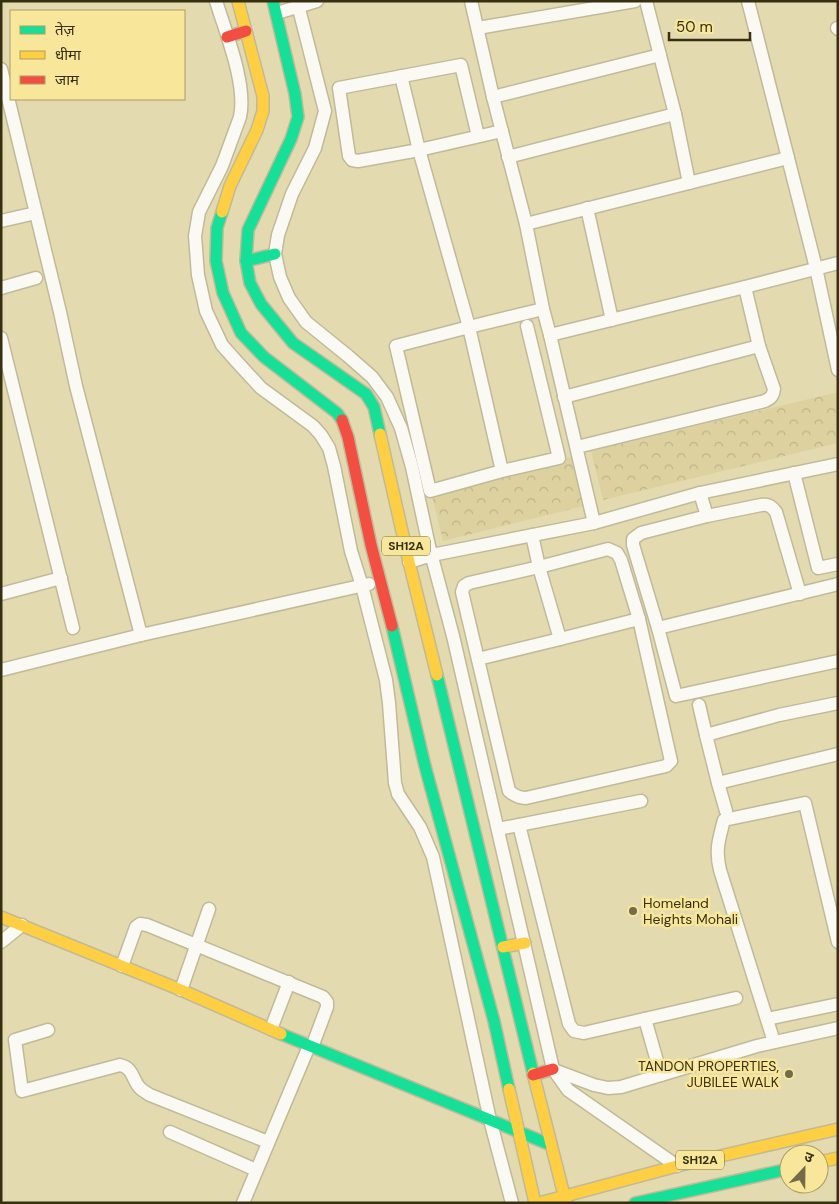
<svg xmlns="http://www.w3.org/2000/svg" width="839" height="1204" viewBox="0 0 839 1204" font-family="'DM Sans','Noto Sans Devanagari',sans-serif">
	<style>
		.park { fill: url(#park-crowns) }
		.lines { fill: none; stroke-linecap: round; stroke-linejoin: round }
		.street-casing { stroke: #c1ba99; stroke-width: 15 }
		.fast-casing { stroke: #c1ba99; stroke-width: 14 }
		.slow-casing { stroke: #c1ba99; stroke-width: 14 }
		.jam-casing { stroke: #c1ba99; stroke-width: 14 }
		.street { stroke: #fbf9f3; stroke-width: 12 }
		.fast { stroke: #16e098; stroke-width: 11 }
		.slow { stroke: #ffcf43; stroke-width: 11 }
		.jam { stroke: #f24e42; stroke-width: 11 }
		.poi-dot { fill: #736c48; stroke: #f8e79b; stroke-width: 2 }
		.labels { text-anchor: middle; dominant-baseline: central; stroke-width: 5; stroke-linejoin: round; paint-order: stroke }
		.shield { fill: #f8e79b; stroke: #71673a; stroke-width: 1 }
		.shield-label { font-size: 12px; font-weight: bold; fill: #373010 }
		.poi-label { font-size: 14px; fill: #373010; stroke: #f8e79b; text-anchor: start }
	</style>
	<defs>
		<pattern id="park-crowns" width="20" height="18" patternUnits="userSpaceOnUse" patternTransform="scale(1.25)"><rect width="20" height="18" fill="#dcd19f"/><path d="M2 6a3 3 0 1 1 6 0M12 15a3 3 0 1 1 6 0" fill="none" stroke="#bdb488"/></pattern>
	</defs>
	<rect width="100%" height="100%" fill="#e3dab0"/>
	<g class="park">
		<path d="M838,392v51l-235,57 -12,-49z"/>
		<path d="M576,456l12,49 -145,36 -12,-49z"/>
	</g>
	<g class="lines">
		<defs>
			<g id="street">
				<path d="M216,1c10,33 31,83 24,116l-18,49 -23,46 -4,24 3,39 8,36 16,34 16,18 23,25 52,38 8,9 8,13 5,18 17,85 11,35 24,94 3,23 6,80 3,11 22,33 13,30 57,263 22,83"/>
				<path d="M297,1l28,110 -10,37 -23,46 -14,41 -3,19 5,23 9,21 17,24 42,34 24,21 15,20 14,31 11,39 17,79 24,90 100,433 15,21 109,76"/>
				<path d="M471,1l22,96 33,127 17,85 7,26 44,188"/>
				<path d="M646,1l29,113 14,69"/>
				<path d="M748,1l68,267 22,102"/>
				<path d="M277,13l40,-12"/>
				<path d="M478,28l157,-27"/>
				<path d="M837,28l1,1"/>
				<path d="M1,69l59,243 16,74 65,249"/>
				<path d="M401,76l18,74 83,-19"/>
				<path d="M493,97l167,-42"/>
				<path d="M478,136l-17,-71 -122,23 10,68 3,4 6,1 61,-11 50,177 74,-18"/>
				<path d="M508,157l167,-43"/>
				<path d="M587,208l25,112"/>
				<path d="M1,221l35,-8"/>
				<path d="M526,224l262,-66"/>
				<path d="M1,288l35,-10"/>
				<path d="M550,335l195,-48 93,-24"/>
				<path d="M1,338l72,290"/>
				<path d="M564,397l195,-51"/>
				<path d="M577,447l188,-46c6,-3 8,-5 9,-12l-15,-43 -14,-59"/>
				<path d="M502,471l-33,-144 -73,19 34,145 72,-20 57,-13 -32,-132"/>
				<path d="M794,473l24,95 20,-4"/>
				<path d="M700,493l7,23 -66,17 -8,6v6l25,83 18,68 162,-35"/>
				<path d="M707,516l54,-11c8,-1 10,1 15,7l24,82"/>
				<path d="M608,549l9,4 4,7 18,59 32,142 -5,5 -140,32c-7,0 -11,-2 -17,-7l-47,-199 2,-6 5,-3 70,-16z"/>
				<path d="M409,562l23,-7 162,-32 106,-30 138,-29"/>
				<path d="M1,594l60,-16"/>
				<path d="M658,628l180,-44"/>
				<path d="M560,639l79,-20"/>
				<path d="M478,659l82,-20 -21,-72 -7,-32"/>
				<path d="M1,670l140,-35 228,-51"/>
				<path d="M838,703l-59,12 -73,20 12,48 120,-29"/>
				<path d="M699,705l7,30"/>
				<path d="M718,783l8,28"/>
				<path d="M519,825l50,199 5,7 10,2 152,-35"/>
				<path d="M498,829l143,-28"/>
				<path d="M1,942l21,-17"/>
				<path d="M122,966l14,-39 4,-3 7,1 176,72 4,5v5l-15,40"/>
				<path d="M181,990l28,-81"/>
				<path d="M645,1019l16,56"/>
				<path d="M767,1019l71,-15"/>
				<path d="M271,1029l18,-47"/>
				<path d="M48,1030l-33,10 7,51 98,-26c14,3 12,15 20,23 3,3 7,5 10,7l118,47"/>
				<path d="M774,1042l-54,-172c-5,-20 -1,-31 4,-50l81,-17 33,139"/>
				<path d="M554,1070l40,15 14,3 13,-1 136,-41 81,-18"/>
				<path d="M170,1132l86,38"/>
				<path d="M243,1203l66,-157"/>
			</g>
			<g id="fast">
				<path d="M273,1l22,93 3,23 -7,22 -43,91 -2,31 4,22 11,21 32,39 73,51 8,13 6,27"/>
				<path d="M222,212l-5,16 -1,33 7,32 18,40 23,24 73,56 5,7"/>
				<path d="M246,261l29,-7"/>
				<path d="M392,626l33,140 69,255 15,68"/>
				<path d="M437,675l96,398"/>
				<path d="M281,1034l270,111"/>
				<path d="M635,1203l154,-34"/>
			</g>
			<g id="slow">
				<path d="M222,212l8,-26 27,-56 6,-19v-15l-25,-95"/>
				<path d="M380,434l29,128 28,113"/>
				<path d="M1,917l180,73 100,44"/>
				<path d="M503,947l22,-4"/>
				<path d="M533,1073l33,130"/>
				<path d="M509,1089l26,114"/>
				<path d="M819,1162l19,-4"/>
				<path d="M539,1203l138,-37 161,-37"/>
			</g>
			<g id="jam">
				<path d="M227,37l19,-6"/>
				<path d="M342,420l6,17 23,108 21,81"/>
				<path d="M533,1075l20,-6"/>
			</g>
		</defs>
		<use href="#street" class="street-casing"/>
		<use href="#fast" class="fast-casing"/>
		<use href="#slow" class="slow-casing"/>
		<use href="#jam" class="jam-casing"/>
		<use href="#street" class="street"/>
		<use href="#fast" class="fast"/>
		<use href="#slow" class="slow"/>
		<use href="#jam" class="jam"/>
	</g>
	<g class="poi-dot">
		<circle cx="633" cy="911" r="5"/>
		<circle cx="789" cy="1074" r="5"/>
	</g>
	<g class="labels">
		<g class="shield">
			<rect x="382" y="536.5" width="48" height="19" rx="4"/>
			<rect x="676" y="1150.5" width="48" height="19" rx="4"/>
		</g>
		<g class="shield-label">
			<text x="406" y="546">SH12A</text>
			<text x="700" y="1160">SH12A</text>
		</g>
		<g class="poi-label">
			<text x="643" y="903">Homeland<tspan x="643" dy="16">Heights Mohali</tspan></text>
			<text x="779" y="1066" text-anchor="end">TANDON PROPERTIES,<tspan x="779" dy="16">JUBILEE WALK</tspan></text>
		</g>
	</g>
	<rect width="839" height="1204" fill="none" stroke="#373010" stroke-width="5"/>
	<rect x="10" y="10" width="175" height="90" fill="#f8e79b" stroke="#ab9e63"/>
	<rect x="20" y="26" width="25" height="8" fill="#16e098" stroke="#ab9e63"/>
	<text x="55" y="35" font-size="15" fill="#373010">तेज़</text>
	<rect x="20" y="51" width="25" height="8" fill="#ffcf43" stroke="#ab9e63"/>
	<text x="55" y="60" font-size="15" fill="#373010">धीमा</text>
	<rect x="20" y="76" width="25" height="8" fill="#f24e42" stroke="#ab9e63"/>
	<text x="55" y="85" font-size="15" fill="#373010">जाम</text>
	<g transform="translate(804 1169) rotate(22)"><circle r="24" fill="#f8e79b" stroke="#ab9e63"/>
	<path d="M0-4L9 19L0 12L-9 19Z" fill="#736c48"/>
	<text y="-8" font-size="14" font-weight="bold" text-anchor="middle" fill="#373010">उ</text>
	</g>
	<path d="M669 32v8h81v-8" fill="none" stroke="#373010" stroke-width="2.5"/>
	<text x="676" y="32" font-size="15" fill="#373010" stroke="#f8e79b" stroke-width="4" paint-order="stroke">50 m</text>
</svg>
